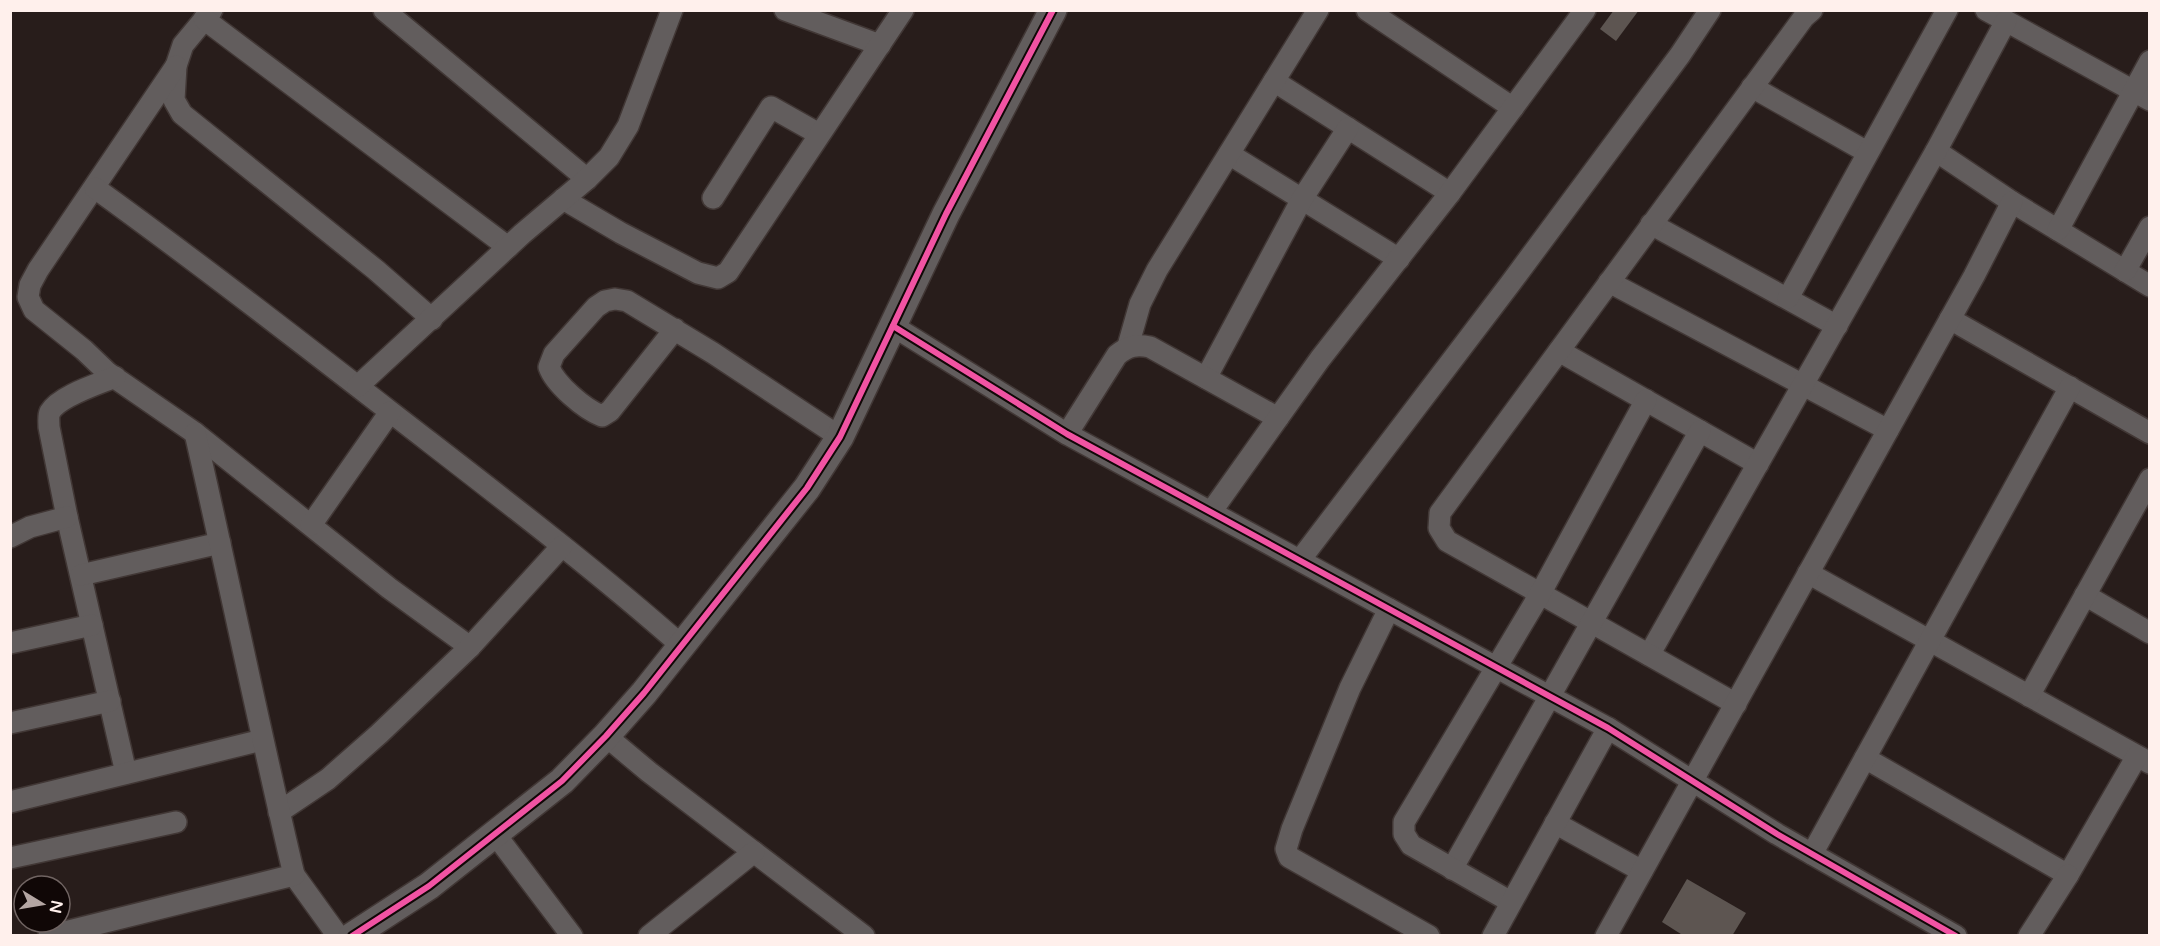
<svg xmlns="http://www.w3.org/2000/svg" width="2160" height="946" viewBox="0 0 2160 946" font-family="'Varela Round',sans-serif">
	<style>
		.building { fill: #5d5551 }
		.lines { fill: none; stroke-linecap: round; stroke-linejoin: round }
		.minor-casing { stroke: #413735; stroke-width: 24 }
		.tertiary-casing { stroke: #413735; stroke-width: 30 }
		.minor { stroke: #625d5d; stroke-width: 21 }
		.tertiary { stroke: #625d5d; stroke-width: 27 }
		.cycleway-casing { stroke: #100706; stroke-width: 10 }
		.cycleway { stroke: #f153a3; stroke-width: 6 }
	</style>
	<rect width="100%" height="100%" fill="#281d1b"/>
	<g class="building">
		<path d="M1614,10h25l-23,31 -16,-12z"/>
		<path d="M1687,879l59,34 -14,23h-48l-22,-14z"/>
	</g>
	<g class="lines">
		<defs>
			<g id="minor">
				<path d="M212,10l-29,35 -7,21 -2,34 8,14 194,156 56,49"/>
				<path d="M384,10l203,169"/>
				<path d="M785,10l95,35"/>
				<path d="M1367,10l146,98"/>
				<path d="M1986,10l164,90"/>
				<path d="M204,19l304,228"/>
				<path d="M176,66l-138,204 -8,15 -2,12 6,13 50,40 24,23 87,60 194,155 81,59"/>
				<path d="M1274,81l176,112"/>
				<path d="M1752,87l115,65"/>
				<path d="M1936,151l76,51 138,84"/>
				<path d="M1229,154l170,105"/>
				<path d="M95,188c101,73 199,149 297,225 98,76 197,151 290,233"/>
				<path d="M713,198l58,-91 48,27"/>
				<path d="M563,199l58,34 77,40 20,5 10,-6 175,-262"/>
				<path d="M1651,224l186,102"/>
				<path d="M2058,230l92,-169"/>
				<path d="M2125,271l25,-44"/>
				<path d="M1609,282l279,148"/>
				<path d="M1788,298l159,-288"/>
				<path d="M1950,319l200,114"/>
				<path d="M893,326l174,108 541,294 169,106 179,102"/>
				<path d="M675,329l-65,82 -8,5c-18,-7 -47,-32 -53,-49l5,-13 42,-47 9,-6 10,-2 12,2 86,52 127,84"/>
				<path d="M1128,346l12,-42 17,-34 161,-260"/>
				<path d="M1559,351l199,113"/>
				<path d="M115,377c-17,7 -56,19 -65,35 -2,4 -1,10 -1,15l18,90 59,256"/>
				<path d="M1206,378l96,-179 46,-71"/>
				<path d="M358,386l164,-152 65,-55 22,-22 19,-31 44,-116"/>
				<path d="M1067,434l50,-79c11,-9 19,-11 33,-8l128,71"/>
				<path d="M1211,512l109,-153 130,-166 135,-183"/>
				<path d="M311,525l79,-113"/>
				<path d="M10,537l20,-10 37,-10"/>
				<path d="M1300,560l210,-276 170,-229 30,-45"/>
				<path d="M1808,573l342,190"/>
				<path d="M81,575l139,-32"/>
				<path d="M2085,595l65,38"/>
				<path d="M1389,609l-39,79 -58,141 -6,20 3,8 140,79"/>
				<path d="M10,643l82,-18"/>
				<path d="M1649,655l287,-504 70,-130"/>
				<path d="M2029,696l121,-217"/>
				<path d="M1736,704l-289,-163 -8,-13 1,-15 364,-496 8,-7"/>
				<path d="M10,723l100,-22"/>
				<path d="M606,736l43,36 215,164"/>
				<path d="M1865,758l203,117 69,-119"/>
				<path d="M10,802l252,-62"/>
				<path d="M279,812l49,-33 51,-45 91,-87 92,-101"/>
				<path d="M1555,823l87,48"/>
				<path d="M495,834l77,102"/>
				<path d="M1812,854l258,-467"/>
				<path d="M10,858l166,-36"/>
				<path d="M1452,869l248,-438"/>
				<path d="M294,875l44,61"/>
				<path d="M1511,902l-100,-57 -7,-11v-12l136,-228 106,-194"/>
				<path d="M49,936l245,-61c-35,-147 -65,-295 -99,-442"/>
				<path d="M649,936l105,-84"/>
				<path d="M1493,936l115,-208"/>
				<path d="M1606,936l368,-660 38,-74"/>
				<path d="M2029,936l39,-61"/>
			</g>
			<path id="tertiary" d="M352,936l77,-50 133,-105 44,-45 38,-43 163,-205 33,-51 106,-223 107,-204"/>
		</defs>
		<use href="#minor" class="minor-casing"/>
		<use href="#tertiary" class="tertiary-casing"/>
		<use href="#minor" class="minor"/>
		<use href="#tertiary" class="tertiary"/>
		<defs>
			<g id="cycleway">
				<path d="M893,326l174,108 541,294 169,106 179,102"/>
				<path d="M352,936l77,-50 133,-105 44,-45 38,-43 163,-205 33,-51 106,-223 107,-204"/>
			</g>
		</defs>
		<use href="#cycleway" class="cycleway-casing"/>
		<use href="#cycleway" class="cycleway"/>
	</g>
	<rect width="2160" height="946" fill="none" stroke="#fff0ec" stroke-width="24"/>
	<g transform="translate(42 904) rotate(101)"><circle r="28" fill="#100706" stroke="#706462" stroke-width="1.5"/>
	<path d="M0-4.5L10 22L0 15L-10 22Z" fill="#b4a6a3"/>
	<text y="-9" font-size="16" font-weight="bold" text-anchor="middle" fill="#fff0ec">N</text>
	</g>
</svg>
